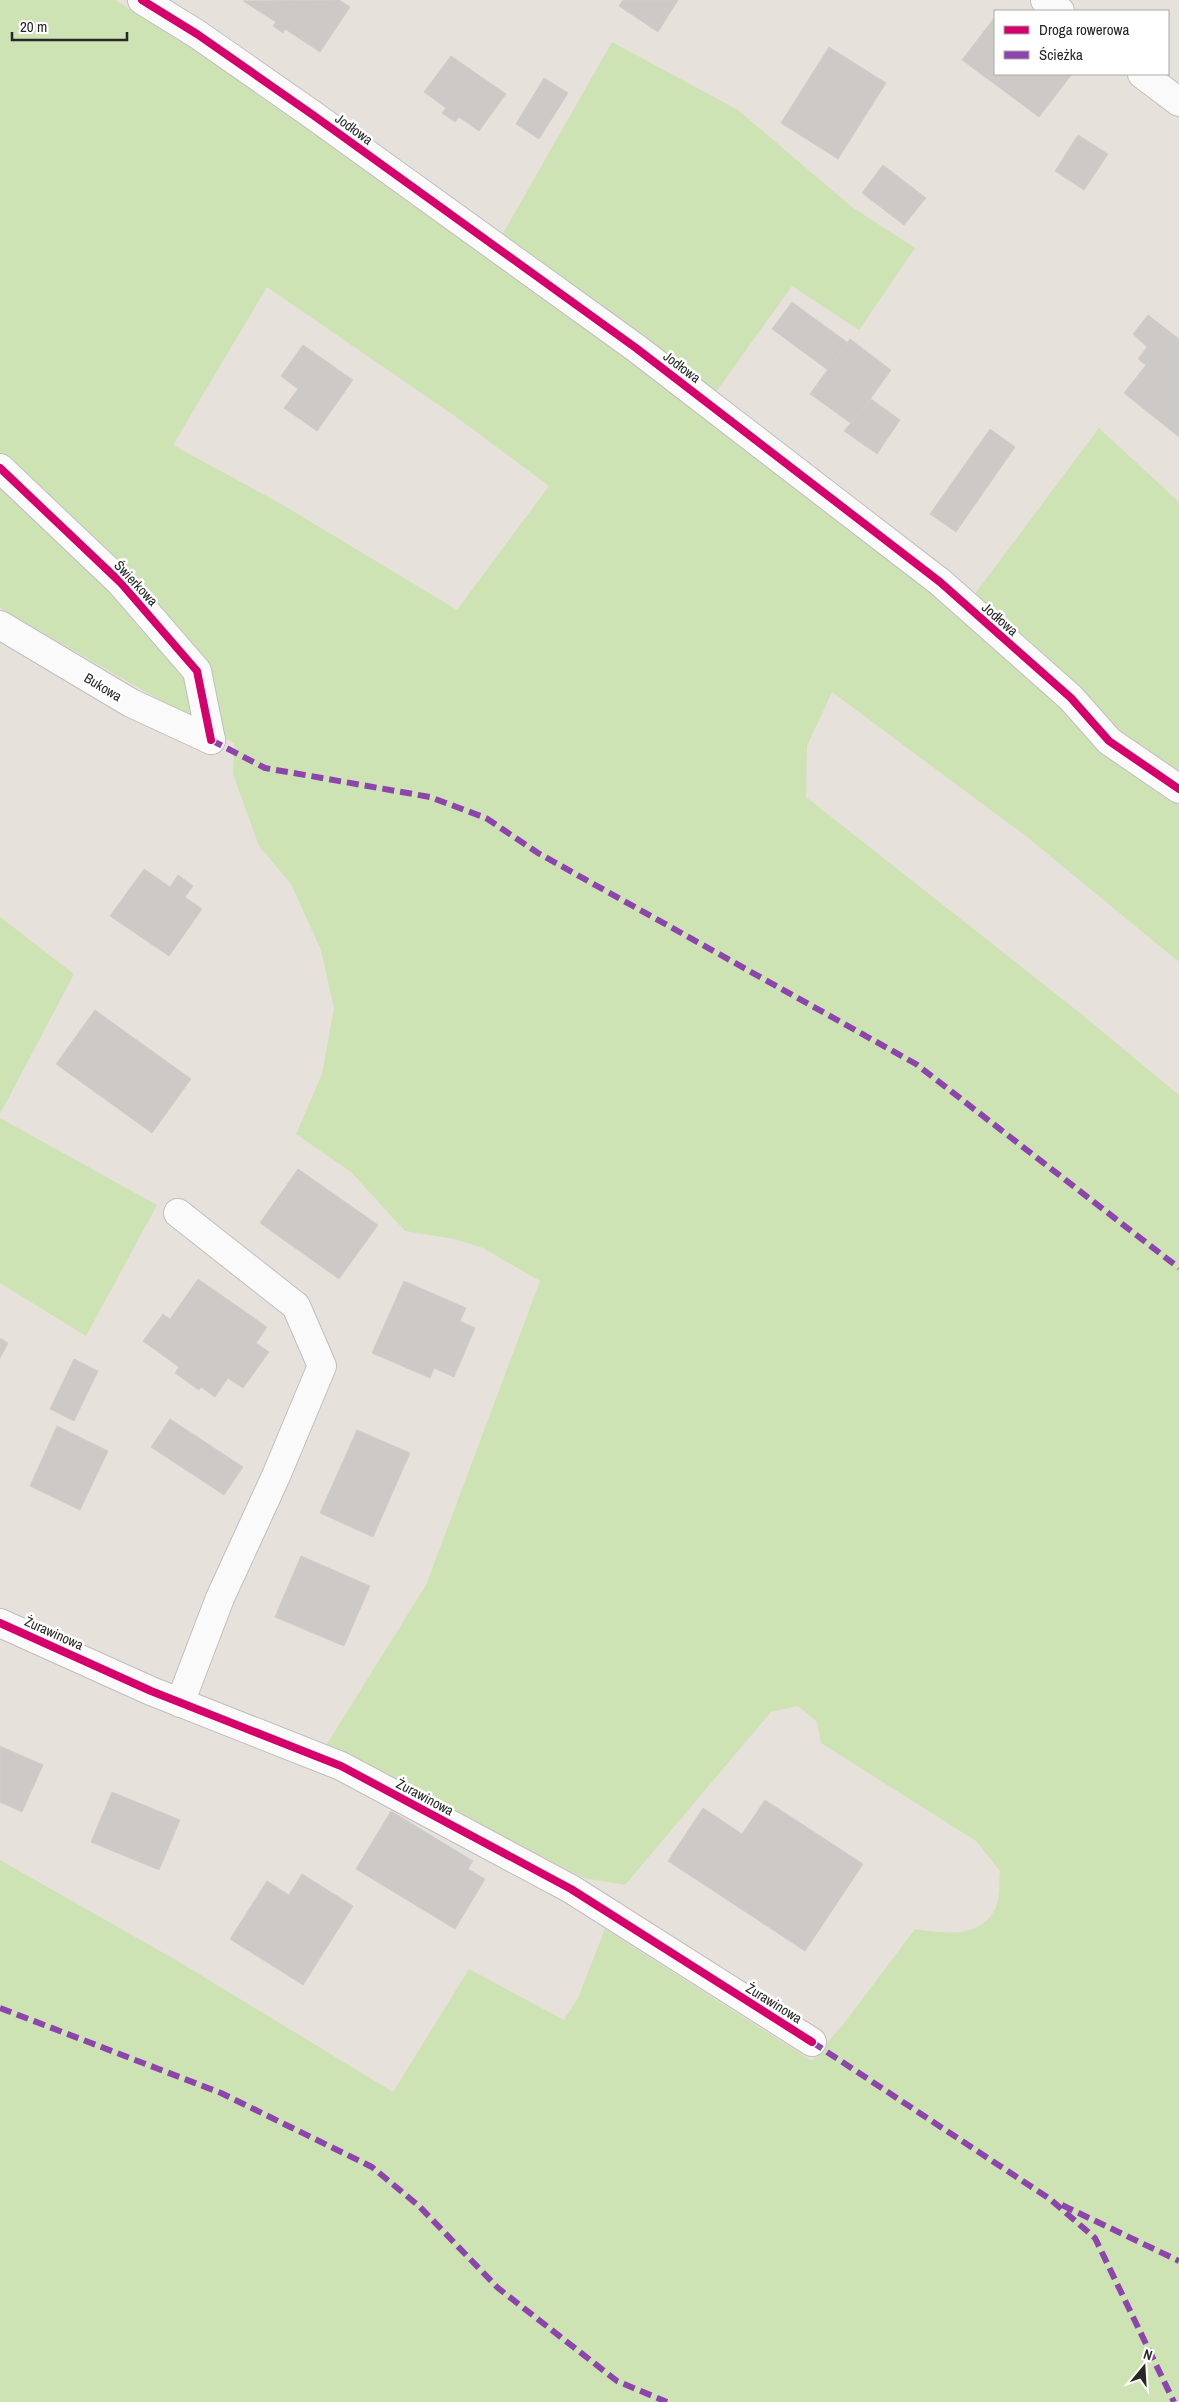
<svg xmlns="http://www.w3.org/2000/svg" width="1179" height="2402" viewBox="0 0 1179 2402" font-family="'Archivo Narrow',sans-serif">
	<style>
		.green { fill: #cde3b3; fill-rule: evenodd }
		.building { fill: #cdc9c6; stroke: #d2cdc8 }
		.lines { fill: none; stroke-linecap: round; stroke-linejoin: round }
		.minor-casing { stroke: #c0bebe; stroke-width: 30 }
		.minor { stroke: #fbfafa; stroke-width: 28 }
		.quiet { stroke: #8e44ad; stroke-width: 6; stroke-dasharray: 12 6; stroke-linecap: butt }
		.cycleway-casing { stroke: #fff; stroke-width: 11 }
		.cycleway { stroke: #d6006c; stroke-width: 8 }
		.labels { text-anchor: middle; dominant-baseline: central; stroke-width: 5; stroke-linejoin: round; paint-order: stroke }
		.street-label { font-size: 14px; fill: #272727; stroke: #fff }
	</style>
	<rect width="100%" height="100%" fill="#e7e1dc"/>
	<g class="green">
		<path d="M0,0h115l68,42 249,172 156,114 354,268 156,147 81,57v162l-152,-125 -195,-145 -25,54 -1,51 274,216 99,82v1307h-1179v-542l176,100 217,132 76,-123 95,51 14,-22 27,-69 207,132 33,-39 70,-93c28,4 64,11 80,-20 5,-9 4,-27 5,-38l-24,-30 -155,-98 -4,-21 -19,-16 -27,6 -146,173 -41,-7 -259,-131 101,-162 114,-304 -57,-33 -29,-9 -49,-8 -54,-59 -55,-38 26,-60 12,-66 -13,-58 -30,-66 -32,-38 -26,-72 1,-31 -234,-135zM267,287l192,132 90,67 -92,124 -174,-105 -110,-60z"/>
		<path d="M612,42l126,68 114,97 63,41 -56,82 -67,-44 -76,106 -215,-155z"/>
		<path d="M1099,428l80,74v276l-64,-44 -144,-135z"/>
		<path d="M0,917l74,57 -74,140z"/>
		<path d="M0,1118l157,87 -71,131 -86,-53z"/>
	</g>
	<g class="building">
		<path d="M339,0l11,7 -30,45 -35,-23 -2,4 -10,-7 3,-4 -33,-21z"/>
		<path d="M623,0h55l-20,32 -39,-26z"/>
		<path d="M995,17v57h77l-33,43 -77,-57z"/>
		<path d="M829,47l57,36 -48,76 -57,-36z"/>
		<path d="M451,56l55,38 -27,37 -20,-14 -4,5 -13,-9 4,-5 -22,-16z"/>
		<path d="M544,78l24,15 -29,46 -23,-15z"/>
		<path d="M1078,135l30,19 -24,36 -29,-19z"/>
		<path d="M883,165l43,33 -22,27 -42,-32z"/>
		<path d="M792,302l56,41 -20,27 -56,-41z"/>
		<path d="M1148,315l31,24v98l-55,-44 22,-28 -8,-6 9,-12 -14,-13z"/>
		<path d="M850,339l41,31 -39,54 -42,-30z"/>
		<path d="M303,345l50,35 -36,51 -33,-23 14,-19 -17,-13z"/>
		<path d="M871,399l29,21 -23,34 -33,-23z"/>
		<path d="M990,429l25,18 -59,85 -26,-18z"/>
		<path d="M144,869l26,18 8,-12 15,11 -8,11 17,12 -33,47 -59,-40z"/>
		<path d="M95,1010l96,69 -39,54 -96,-69z"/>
		<path d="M298,1169l80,56 -39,54 -79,-56z"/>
		<path d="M198,1279l69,48 -11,16 13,9 -26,36 -15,-10 -13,19 -14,-10 -2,3 -24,-17 4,-6 -36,-26 20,-27 7,5z"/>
		<path d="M404,1281l62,27 -6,13 15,7 -21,49 -20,-9 -4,10 -58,-25z"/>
		<path d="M0,1338l8,5 -8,15z"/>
		<path d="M74,1359l24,12 -24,50 -24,-12z"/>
		<path d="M170,1419l73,48 -19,28 -73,-48z"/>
		<path d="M57,1426l51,25 -28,59 -50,-24z"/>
		<path d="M357,1430l53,23 -37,84 -53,-24z"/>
		<path d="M301,1556l69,30 -26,60 -69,-29z"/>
		<path d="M0,1746l43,19 -21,47 -22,-10z"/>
		<path d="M112,1792l68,28 -21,50 -68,-28z"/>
		<path d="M765,1800l98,64 -58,87 -137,-90 35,-53 39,26z"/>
		<path d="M391,1811l82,50 -5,8 17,10 -30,50 -99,-60z"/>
		<path d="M302,1874l51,32 -50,79 -73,-46 37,-58 22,14z"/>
	</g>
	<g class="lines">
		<defs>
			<g id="minor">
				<path d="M142,0l55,34 116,81 323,233 304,234 131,116 38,43 70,48"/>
				<path d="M1045,0l15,11"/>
				<path d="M1142,74l37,28"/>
				<path d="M0,468l120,114 77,89 14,69"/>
				<path d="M0,625l131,78 80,37"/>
				<path d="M178,1213l118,93 26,60 -46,110 -56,122 -40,105"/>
				<path d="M0,1623l151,68 190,75 230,123 241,153"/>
			</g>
		</defs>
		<use href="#minor" class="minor-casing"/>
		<use href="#minor" class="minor"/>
		<g class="quiet">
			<path d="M211,740l54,28 165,29 56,21 52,35 378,211 263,204"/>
			<path d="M0,2008l221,85 151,74 47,39 79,82 119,93 50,21"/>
			<path d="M812,2042l238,157 45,39 79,164"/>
			<path d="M1062,2205l117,56"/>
		</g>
		<defs>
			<g id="cycleway">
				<path d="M142,0l55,34 116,81 323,233 304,234 131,116 38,43 70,48"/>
				<path d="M0,468l120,114 77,89 14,69"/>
				<path d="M0,1623l151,68 190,75 230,123 241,153"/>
			</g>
		</defs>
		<use href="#cycleway" class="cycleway-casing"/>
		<use href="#cycleway" class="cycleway"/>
	</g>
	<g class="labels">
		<g class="street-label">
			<text transform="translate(354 129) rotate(36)">Jodłowa</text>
			<text transform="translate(682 367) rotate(37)">Jodłowa</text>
			<text transform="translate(136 583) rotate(47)">Świerkowa</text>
			<text transform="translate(1000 619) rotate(41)">Jodłowa</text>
			<text transform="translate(103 687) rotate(31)">Bukowa</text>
			<text transform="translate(54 1633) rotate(24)">Żurawinowa</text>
			<text transform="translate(425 1797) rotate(28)">Żurawinowa</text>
			<text transform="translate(774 2003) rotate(32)">Żurawinowa</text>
		</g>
	</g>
	<rect x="994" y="10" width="175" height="65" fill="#ffffff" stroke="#a9a9a9"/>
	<rect x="1004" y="26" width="25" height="8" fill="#d6006c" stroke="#a9a9a9"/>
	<text x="1039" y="35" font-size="15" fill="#272727">Droga rowerowa</text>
	<rect x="1004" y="51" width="25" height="8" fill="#8e44ad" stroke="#a9a9a9"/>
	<text x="1039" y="60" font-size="15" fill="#272727">Ścieżka</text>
	<g transform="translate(1144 2367) rotate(18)" stroke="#ffffff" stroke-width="4" paint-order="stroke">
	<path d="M0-4L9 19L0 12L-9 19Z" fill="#272727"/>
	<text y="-8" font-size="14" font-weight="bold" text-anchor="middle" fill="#272727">N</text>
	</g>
	<path d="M12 32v8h115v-8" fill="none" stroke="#272727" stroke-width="2.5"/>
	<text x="20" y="32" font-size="15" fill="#272727" stroke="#ffffff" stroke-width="4" paint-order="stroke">20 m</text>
</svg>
